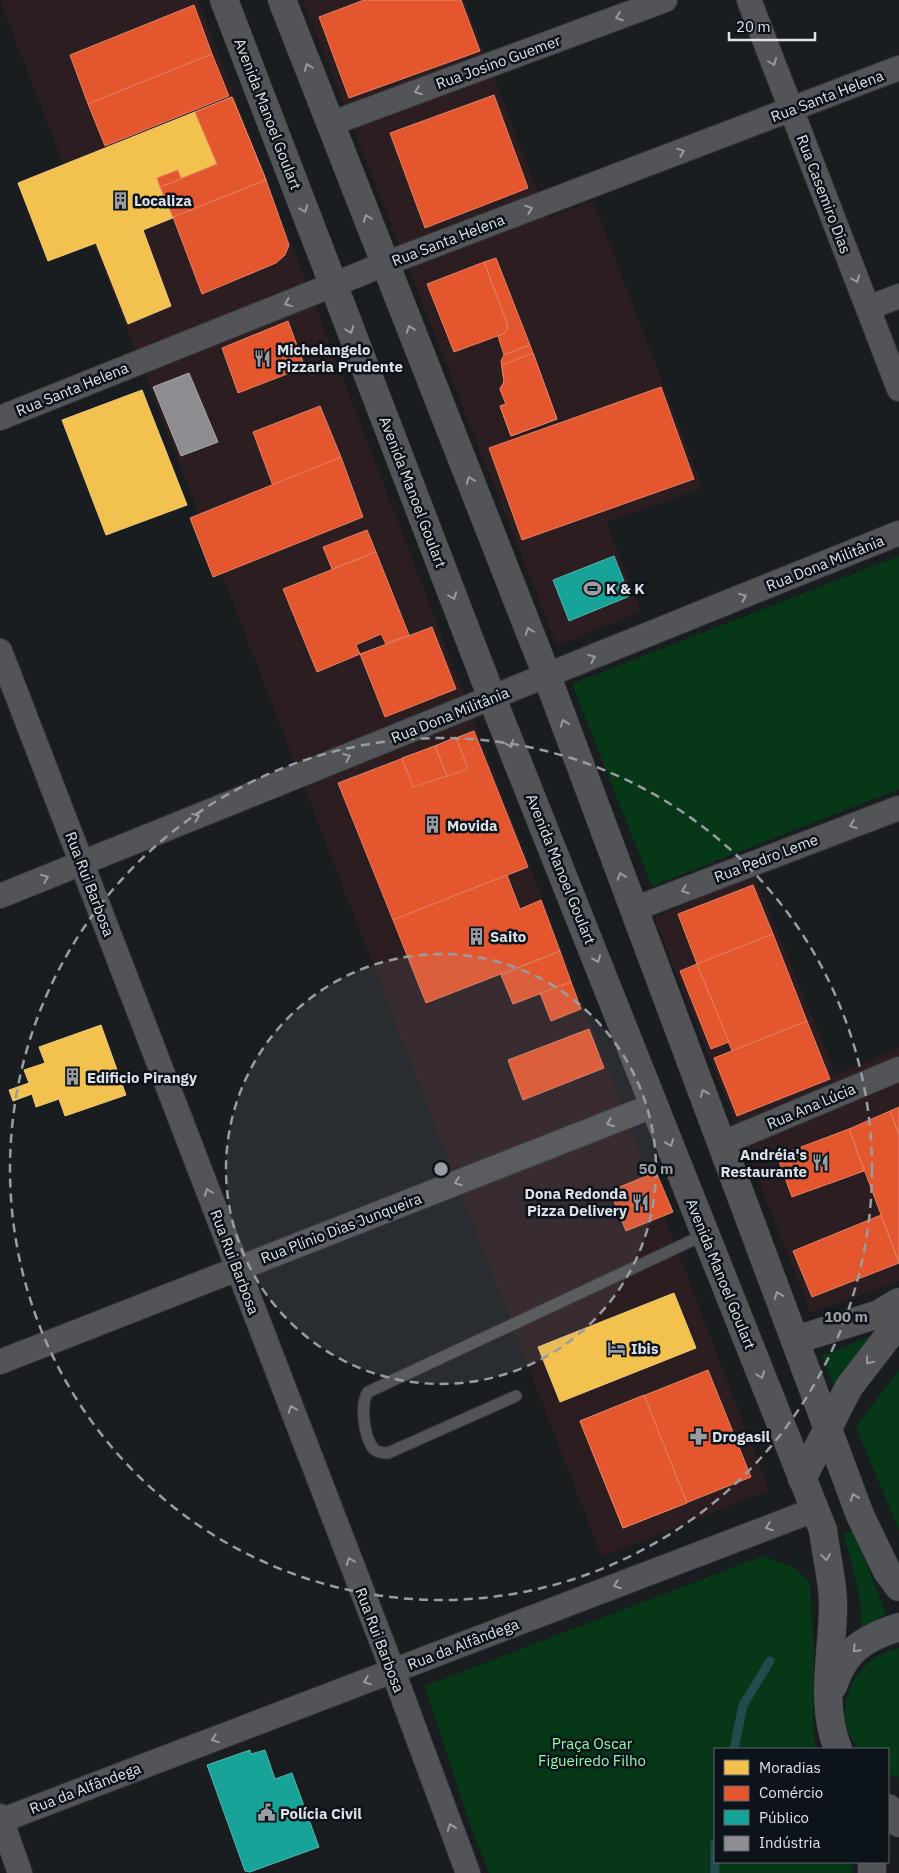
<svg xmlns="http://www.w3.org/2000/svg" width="899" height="1873" viewBox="0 0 899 1873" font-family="'IBM Plex Sans',sans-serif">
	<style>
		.commercial { fill: #2c1d21 }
		.green { fill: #063717 }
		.homes { fill: #f2c14e; stroke: #eccb7c }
		.shops { fill: #e4572e; stroke: #e28166 }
		.public { fill: #17a398; stroke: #53b6b0 }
		.industry { fill: #8d8d92; stroke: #a5a6ac }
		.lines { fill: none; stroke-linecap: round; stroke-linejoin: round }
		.stream { stroke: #224b4e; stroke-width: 9 }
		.lane-casing { stroke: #34373a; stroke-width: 13 }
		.street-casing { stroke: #34373a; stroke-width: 26 }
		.secondary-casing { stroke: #34373a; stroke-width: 29 }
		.lane { stroke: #525457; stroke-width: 11 }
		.street { stroke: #525457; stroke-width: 24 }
		.secondary { stroke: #525457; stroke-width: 28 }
		.oneway { stroke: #989ba0 }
		.ring { fill: none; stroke: #999da2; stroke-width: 2.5; stroke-dasharray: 9 6 }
		.labels { text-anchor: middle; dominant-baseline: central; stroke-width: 5; stroke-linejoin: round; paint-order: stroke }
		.street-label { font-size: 15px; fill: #dee2e8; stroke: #0d131b }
		.poi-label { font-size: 15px; font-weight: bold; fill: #dee2e8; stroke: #0d131b; text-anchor: start }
		.park-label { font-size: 15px; fill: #91fca7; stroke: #0d131b }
		.centre { fill: #999da2; stroke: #0d131b; stroke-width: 2.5 }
		.ring-label { font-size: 15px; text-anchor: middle; font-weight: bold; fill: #999da2; stroke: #0d131b; stroke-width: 5; stroke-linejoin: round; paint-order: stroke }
	</style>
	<rect width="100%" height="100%" fill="#1a1d20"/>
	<g class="commercial">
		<path d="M0,0h198l571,1490 -167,67z"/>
		<path d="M303,0h161l84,218 45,-17 110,287 -97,34 35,89 -84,35z"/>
		<path d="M754,874l82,201 63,-27v233l-88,32 -157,-395z"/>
	</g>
	<g class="green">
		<path d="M899,556v233l-247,97 -80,-202z"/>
		<path d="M875,1334l-41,53 -12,-31z"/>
		<path d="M899,1370v160l-43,-103z"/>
		<path d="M854,1531l32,83 -24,17 -3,-37 -15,-60z"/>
		<path d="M763,1556l32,12 15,15 4,68 -1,70 2,28h-100v113h137v11h-363l-20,-51 -44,-136z"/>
		<path d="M899,1648v129l-11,-3v-25h-29c-4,-6 -10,-13 -12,-20 -10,-36 16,-74 52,-81z"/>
	</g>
	<g class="homes">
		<path d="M232,97l34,83 -123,50 28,76 -43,18 -32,-81 -48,18 -30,-78z"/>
		<path d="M142,390l45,115 -81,30 -44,-115z"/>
		<path d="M101,1025l25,70 -61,21 -6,-17 -23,8 -4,-13 -19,7 -4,-11 20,-7 -5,-13 21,-7 -6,-16z"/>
		<path d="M674,1293l22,55 -136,54 -22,-55z"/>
	</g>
	<g class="shops">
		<path d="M364,0h97l19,51 -131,47 -30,-81z"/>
		<path d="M194,5l18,49 -124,50 -18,-49z"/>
		<path d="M212,54l17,42 -124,50 -17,-42z"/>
		<path d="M494,95l34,93 -103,40 -35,-95z"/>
		<path d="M232,97l34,83 -93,37 -13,-30 57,-23 -22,-52z"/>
		<path d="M178,170l3,9 -21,8 -3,-9z"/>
		<path d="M266,180l23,65 -4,10 -9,8 -74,31 -29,-77z"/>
		<path d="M496,258l34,87 -26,10 -6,-19 5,-2 5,-8 -24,-64z"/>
		<path d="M484,262l23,61v7l-4,4 -49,18 -27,-68z"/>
		<path d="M288,321l17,46 -67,26 -16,-45z"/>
		<path d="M530,345l27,74 -46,17 -11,-30 6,-2 -6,-15 4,-7 -3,-21 3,-6z"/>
		<path d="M533,353l24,66 -46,17 -11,-30 6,-2 -6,-15 4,-7 -2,-17z"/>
		<path d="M661,387l33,92 -172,61 -33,-92z"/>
		<path d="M320,406l21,51 -68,29 -20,-54z"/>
		<path d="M341,457l22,60 -150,60 -23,-59z"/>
		<path d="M367,530l9,22 -44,17 -9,-22z"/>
		<path d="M376,552l33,83 -23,9 -5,-10 -25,11 4,9 -43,18 -34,-83z"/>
		<path d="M432,627l24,62 -71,28 -25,-63z"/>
		<path d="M474,731l54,136 -135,53 -55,-137z"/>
		<path d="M456,737l12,32 -21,7 -12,-30z"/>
		<path d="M435,746l12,30 -34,11 -11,-29z"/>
		<path d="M507,875l13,34 21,-9 19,51 -134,52 -33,-83z"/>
		<path d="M753,885l20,49 -76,30 -19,-50z"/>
		<path d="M773,934l34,87 -75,30 -35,-87z"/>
		<path d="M560,951l11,31 -58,22 -12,-29z"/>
		<path d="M697,964l32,78 -18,7 -31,-78z"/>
		<path d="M571,982l10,27 -30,12 -11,-28z"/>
		<path d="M807,1021l23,58 -93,37 -23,-58z"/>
		<path d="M589,1029l15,39 -81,32 -15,-40z"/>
		<path d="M899,1107v28l-9,-24z"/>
		<path d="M890,1111l9,24v128l-50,-134z"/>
		<path d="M849,1129l15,42 -72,26 -15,-41z"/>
		<path d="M656,1172l17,40 -47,19 -16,-40z"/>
		<path d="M881,1215l18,48 -87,34 -19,-46z"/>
		<path d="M708,1370l43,107 -128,51 -43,-107z"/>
		<path d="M644,1395l43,108 -64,25 -43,-107z"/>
	</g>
	<g class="public">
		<path d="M614,556l16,40 -61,25 -16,-41z"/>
		<path d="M250,1750l1,4 14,-4 10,29 17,-6 27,74 -69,25 -5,-1 -38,-106z"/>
	</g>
	<path class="industry" d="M189,373l29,69 -37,14 -28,-69z"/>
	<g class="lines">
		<g class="stream">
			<path d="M734,1749l9,-44 27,-44"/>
			<path d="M715,1873v-30"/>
		</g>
		<defs>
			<path id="lane" d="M516,1396l-128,57c-6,0 -14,-1 -17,-8 -7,-12 -11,-42 -3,-53l338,-158"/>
			<g id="street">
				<path d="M749,0l150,389"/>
				<path d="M330,124l335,-124"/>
				<path d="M868,308l31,-12"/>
				<path d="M0,418l385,-154 514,-196"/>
				<path d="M0,651l393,1020 75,202"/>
				<path d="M0,896l899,-363"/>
				<path d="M634,909l265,-101"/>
				<path d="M723,1143l176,-74"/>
				<path d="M0,1362l655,-257"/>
				<path d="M0,1816l20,57"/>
				<path d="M0,1821l814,-311"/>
			</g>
			<g id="secondary">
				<path d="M224,0l268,698 331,832c3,26 11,54 10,80 -1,46 -13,95 5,139"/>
				<path d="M282,0l265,676 313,839 27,56 12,16"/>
				<path d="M795,1340l84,-26 20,-12"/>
				<path d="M802,1479l47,-92 50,-65"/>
				<path d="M833,1686c12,-36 31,-48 66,-59"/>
				<path d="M888,1808l11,15"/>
				<path d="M872,1862v11"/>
			</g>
		</defs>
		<use href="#lane" class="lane-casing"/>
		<use href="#street" class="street-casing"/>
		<use href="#secondary" class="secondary-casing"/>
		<use href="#lane" class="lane"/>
		<use href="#street" class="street"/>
		<use href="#secondary" class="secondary"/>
	</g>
	<defs><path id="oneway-chevron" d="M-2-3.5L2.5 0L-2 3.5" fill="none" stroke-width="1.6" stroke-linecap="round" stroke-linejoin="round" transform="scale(1.25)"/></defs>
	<g class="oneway">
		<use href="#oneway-chevron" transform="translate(619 17) rotate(160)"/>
		<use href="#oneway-chevron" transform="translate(773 62) rotate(69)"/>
		<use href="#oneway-chevron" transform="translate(308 67) rotate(-111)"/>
		<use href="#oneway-chevron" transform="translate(418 91) rotate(160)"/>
		<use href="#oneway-chevron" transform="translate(681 152) rotate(-21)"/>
		<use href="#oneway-chevron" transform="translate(304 209) rotate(69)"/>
		<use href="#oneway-chevron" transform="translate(529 209) rotate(-21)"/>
		<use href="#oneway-chevron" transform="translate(367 218) rotate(-111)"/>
		<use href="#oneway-chevron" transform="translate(856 279) rotate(69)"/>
		<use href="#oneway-chevron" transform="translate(288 303) rotate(158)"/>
		<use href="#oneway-chevron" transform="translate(410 329) rotate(-111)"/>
		<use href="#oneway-chevron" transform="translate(350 330) rotate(69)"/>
		<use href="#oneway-chevron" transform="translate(470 480) rotate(-111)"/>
		<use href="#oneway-chevron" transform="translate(453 596) rotate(69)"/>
		<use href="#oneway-chevron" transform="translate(743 597) rotate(-22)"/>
		<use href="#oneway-chevron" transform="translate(529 631) rotate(-111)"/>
		<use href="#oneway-chevron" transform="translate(592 658) rotate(-22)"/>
		<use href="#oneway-chevron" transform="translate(564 723) rotate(-110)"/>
		<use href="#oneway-chevron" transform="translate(510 744) rotate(68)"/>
		<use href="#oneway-chevron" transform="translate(347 757) rotate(-22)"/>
		<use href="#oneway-chevron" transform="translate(196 817) rotate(-22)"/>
		<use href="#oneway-chevron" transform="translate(853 825) rotate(159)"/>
		<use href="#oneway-chevron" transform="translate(621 876) rotate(-110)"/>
		<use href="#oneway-chevron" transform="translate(45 878) rotate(-22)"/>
		<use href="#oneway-chevron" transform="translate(685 890) rotate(159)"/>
		<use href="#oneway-chevron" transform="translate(597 959) rotate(68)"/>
		<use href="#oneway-chevron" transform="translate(704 1093) rotate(-111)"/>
		<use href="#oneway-chevron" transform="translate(610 1123) rotate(159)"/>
		<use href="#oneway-chevron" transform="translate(670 1143) rotate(68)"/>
		<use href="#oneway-chevron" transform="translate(458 1182) rotate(159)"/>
		<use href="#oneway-chevron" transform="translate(208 1192) rotate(-111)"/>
		<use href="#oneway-chevron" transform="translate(778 1295) rotate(-110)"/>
		<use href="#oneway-chevron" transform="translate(869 1361) rotate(127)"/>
		<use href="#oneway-chevron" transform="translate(761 1375) rotate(69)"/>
		<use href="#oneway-chevron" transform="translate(292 1409) rotate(-111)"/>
		<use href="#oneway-chevron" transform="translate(854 1497) rotate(-110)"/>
		<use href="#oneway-chevron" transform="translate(769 1527) rotate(159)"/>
		<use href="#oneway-chevron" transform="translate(826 1557) rotate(82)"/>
		<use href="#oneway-chevron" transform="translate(350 1561) rotate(-111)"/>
		<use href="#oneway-chevron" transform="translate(617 1585) rotate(159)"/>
		<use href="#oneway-chevron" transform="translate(856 1649) rotate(135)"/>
		<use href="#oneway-chevron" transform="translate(367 1681) rotate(159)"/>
		<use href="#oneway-chevron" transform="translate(215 1739) rotate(159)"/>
		<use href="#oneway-chevron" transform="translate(451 1827) rotate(-110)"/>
	</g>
	<circle cx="441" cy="1169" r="215" fill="#999da2" fill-opacity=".12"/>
	<g class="ring">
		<circle cx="441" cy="1169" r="215"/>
		<circle cx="441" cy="1169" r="431"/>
	</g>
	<defs>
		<symbol id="building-bare" viewBox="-9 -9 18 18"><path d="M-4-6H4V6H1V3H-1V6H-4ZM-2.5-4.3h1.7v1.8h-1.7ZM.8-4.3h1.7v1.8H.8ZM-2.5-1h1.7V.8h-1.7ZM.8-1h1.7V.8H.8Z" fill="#999da2" stroke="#0d131b" stroke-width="2.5" paint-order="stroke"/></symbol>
		<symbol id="restaurant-bare" viewBox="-9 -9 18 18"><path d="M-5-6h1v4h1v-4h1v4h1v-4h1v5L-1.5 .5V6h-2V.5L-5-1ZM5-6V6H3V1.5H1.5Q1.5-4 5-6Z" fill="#999da2" stroke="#0d131b" stroke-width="2.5" paint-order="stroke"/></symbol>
		<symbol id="stadium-bare" viewBox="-9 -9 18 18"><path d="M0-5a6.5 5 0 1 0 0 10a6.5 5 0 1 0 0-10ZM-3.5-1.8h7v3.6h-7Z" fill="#999da2" stroke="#0d131b" stroke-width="2.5" paint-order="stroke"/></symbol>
		<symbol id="hotel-bare" viewBox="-9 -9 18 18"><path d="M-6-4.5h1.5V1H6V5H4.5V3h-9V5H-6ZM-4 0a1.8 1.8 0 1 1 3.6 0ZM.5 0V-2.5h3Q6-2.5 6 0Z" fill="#999da2" stroke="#0d131b" stroke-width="2.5" paint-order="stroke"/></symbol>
		<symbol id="pharmacy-bare" viewBox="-9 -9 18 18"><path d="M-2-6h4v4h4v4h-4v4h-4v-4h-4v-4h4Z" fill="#999da2" stroke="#0d131b" stroke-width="2.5" paint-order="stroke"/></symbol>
		<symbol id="civic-bare" viewBox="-9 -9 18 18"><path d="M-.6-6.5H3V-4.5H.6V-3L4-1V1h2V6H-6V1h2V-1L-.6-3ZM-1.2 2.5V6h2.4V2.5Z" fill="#999da2" stroke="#0d131b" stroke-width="2.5" paint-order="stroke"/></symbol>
	</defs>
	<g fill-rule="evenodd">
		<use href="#building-bare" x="108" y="188" width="25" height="25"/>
		<use href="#restaurant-bare" x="250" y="346" width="25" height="25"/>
		<use href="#stadium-bare" x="580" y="576" width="25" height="25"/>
		<use href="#building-bare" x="420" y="812" width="25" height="25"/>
		<use href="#building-bare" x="464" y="924" width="25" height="25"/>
		<use href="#building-bare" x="60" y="1064" width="25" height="25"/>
		<use href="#restaurant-bare" x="808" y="1150" width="25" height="25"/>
		<use href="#restaurant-bare" x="628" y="1190" width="25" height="25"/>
		<use href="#hotel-bare" x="604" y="1336" width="25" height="25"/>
		<use href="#pharmacy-bare" x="686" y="1424" width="25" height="25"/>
		<use href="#civic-bare" x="254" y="1800" width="25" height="25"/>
	</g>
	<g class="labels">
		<g class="street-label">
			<text transform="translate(498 62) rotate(-20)">Rua Josino Guemer</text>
			<text transform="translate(827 96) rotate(-21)">Rua Santa Helena</text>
			<text transform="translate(268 114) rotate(69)">Avenida Manoel Goulart</text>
			<text transform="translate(824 194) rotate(69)">Rua Casemiro Dias</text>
			<text transform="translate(448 240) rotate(-21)">Rua Santa Helena</text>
			<text transform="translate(72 389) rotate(-22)">Rua Santa Helena</text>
			<text transform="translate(413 492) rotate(69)">Avenida Manoel Goulart</text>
			<text transform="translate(825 563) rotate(-22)">Rua Dona Militânia</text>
			<text transform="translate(450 715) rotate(-22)">Rua Dona Militânia</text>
			<text transform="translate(766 858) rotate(-21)">Rua Pedro Leme</text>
			<text transform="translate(561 869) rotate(68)">Avenida Manoel Goulart</text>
			<text transform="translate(90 884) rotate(69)">Rua Rui Barbosa</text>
			<text transform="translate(811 1106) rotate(-23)">Rua Ana Lúcia</text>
			<text transform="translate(341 1228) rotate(-21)">Rua Plínio Dias Junqueira</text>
			<text transform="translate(235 1262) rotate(69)">Rua Rui Barbosa</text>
			<text transform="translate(721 1274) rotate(68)">Avenida Manoel Goulart</text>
			<text transform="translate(380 1640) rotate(69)">Rua Rui Barbosa</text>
			<text transform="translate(463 1644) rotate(-21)">Rua da Alfândega</text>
			<text transform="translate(85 1788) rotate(-21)">Rua da Alfândega</text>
		</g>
		<g class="poi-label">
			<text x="134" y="200">Localiza</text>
			<text x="277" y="349">Michelangelo<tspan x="277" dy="17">Pizzaria Prudente</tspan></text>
			<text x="606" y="588">K &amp; K</text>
			<text x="447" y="825">Movida</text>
			<text x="490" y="936">Saito</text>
			<text x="87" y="1077">Edificio Pirangy</text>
			<text x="807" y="1154" text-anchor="end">Andréia's<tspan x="807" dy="17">Restaurante</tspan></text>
			<text x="627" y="1193" text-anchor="end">Dona Redonda<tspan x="627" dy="17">Pizza Delivery</tspan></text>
			<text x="631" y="1348">Ibis</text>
			<text x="712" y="1436">Drogasil</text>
			<text x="280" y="1813">Polícia Civil</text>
		</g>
		<g class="park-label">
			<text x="592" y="1743">Praça Oscar<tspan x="592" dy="17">Figueiredo Filho</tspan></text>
		</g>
	</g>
	<circle cx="441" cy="1169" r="8" class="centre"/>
	<g class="ring-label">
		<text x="656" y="1174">50 m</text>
		<text x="846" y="1322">100 m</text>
	</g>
	<rect x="714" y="1748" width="175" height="115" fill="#0d131b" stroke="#61666d"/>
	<rect x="724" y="1760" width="25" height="15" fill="#f2c14e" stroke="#61666d"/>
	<text x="759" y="1773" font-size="15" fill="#dee2e8">Moradias</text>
	<rect x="724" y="1786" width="25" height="15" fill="#e4572e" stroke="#61666d"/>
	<text x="759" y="1798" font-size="15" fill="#dee2e8">Comércio</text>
	<rect x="724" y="1810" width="25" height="15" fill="#17a398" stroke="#61666d"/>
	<text x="759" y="1823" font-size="15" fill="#dee2e8">Público</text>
	<rect x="724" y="1836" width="25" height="15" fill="#8d8d92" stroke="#61666d"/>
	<text x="759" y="1848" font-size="15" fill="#dee2e8">Indústria</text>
	<path d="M729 32v8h86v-8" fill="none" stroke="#dee2e8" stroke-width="2.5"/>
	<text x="736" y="32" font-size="15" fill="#dee2e8" stroke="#0d131b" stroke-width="4" paint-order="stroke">20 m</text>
</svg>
